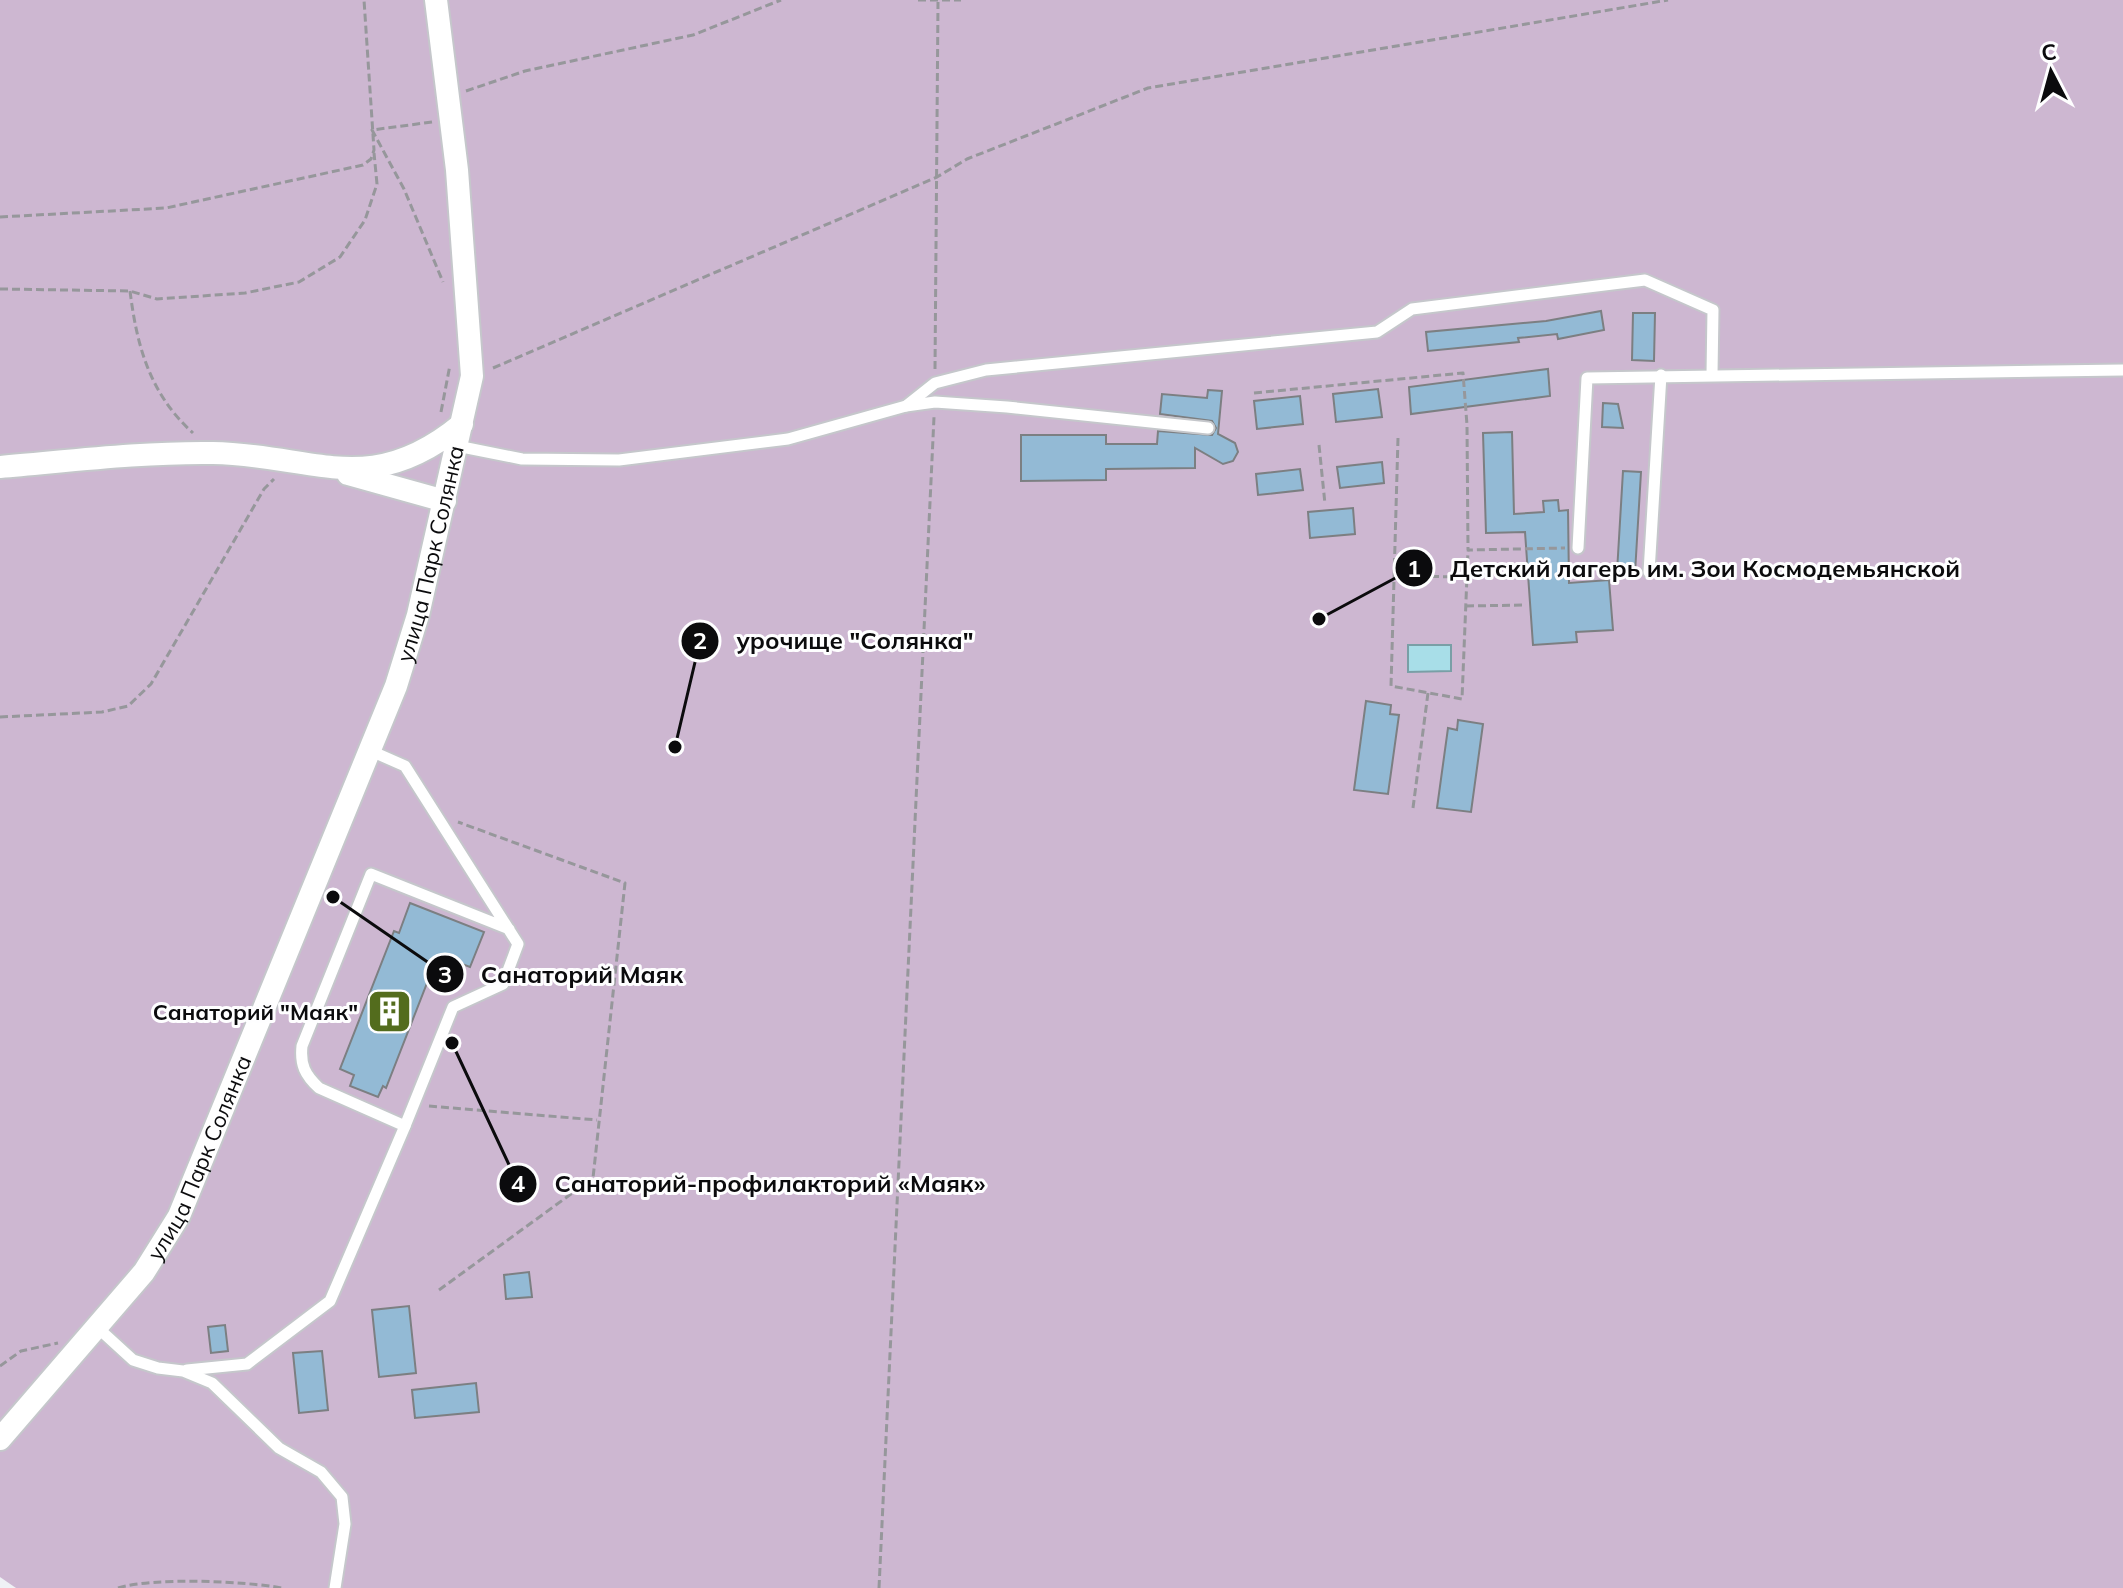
<svg xmlns="http://www.w3.org/2000/svg" width="2123" height="1588" viewBox="0 0 2123 1588" font-family="Mulish,sans-serif">
	<style>
		.green { fill: #cdb7d1 }
		.water { fill: #a8dee8; stroke: #799fa6; stroke-width: 2 }
		.building { fill: #93bad5; stroke: #7c7f82; stroke-width: 2 }
		.lines { fill: none; stroke-linecap: round; stroke-linejoin: round }
		.service-casing { stroke: #c5c7cb; stroke-width: 15 }
		.minor-casing { stroke: #c5c7cb; stroke-width: 26 }
		.path { stroke: #96979b; stroke-width: 3; stroke-dasharray: 8 4; stroke-linecap: butt }
		.service { stroke: #fff; stroke-width: 11 }
		.minor { stroke: #fff; stroke-width: 22 }
		.labels { text-anchor: middle; dominant-baseline: central; stroke-width: 6; stroke-linejoin: round; paint-order: stroke }
		.street-label { font-size: 22px; fill: #0b0b0d; stroke: #fefeff }
		.poi-label { font-size: 22px; font-weight: bold; fill: #0b0b0d; stroke: #fefeff; text-anchor: end }
		.leader { fill: none; stroke: #0b0b0d; stroke-width: 3 }
		.callout-dot { fill: #0b0b0d; stroke: #fefeff; stroke-width: 3 }
		.mark-label { font-size: 24px; text-anchor: middle; font-weight: bold; fill: #fff }
		.callout-label { font-size: 24px; text-anchor: middle; font-weight: bold; fill: #0b0b0d; stroke: #fefeff; stroke-width: 6; stroke-linejoin: round; paint-order: stroke }
	</style>
	<rect width="100%" height="100%" fill="#eff1f5"/>
	<path class="green" d="M0,0h2123v1588h-2107l-16,-11z"/>
	<path class="water" d="M1408,645h43v26l-43,1z"/>
	<g class="building">
		<path d="M1601,311l3,19 -46,9 -1,-5 -39,4 1,4 -91,9 -2,-19 120,-11z"/>
		<path d="M1633,313h22l-1,48 -22,-1z"/>
		<path d="M1548,369l2,27 -139,18 -2,-27z"/>
		<path d="M1378,389l4,28 -46,5 -3,-28z"/>
		<path d="M1208,390l14,1 -4,43 17,9 3,9 -5,9 -10,3 -28,-16v20l-89,1v11l-85,1v-46h85v9h51l1,-13 54,4 4,-7 -4,-7 -52,-7 2,-20 45,4z"/>
		<path d="M1300,396l3,28 -46,5 -3,-28z"/>
		<path d="M1603,403l15,1 5,24 -21,-1z"/>
		<path d="M1512,432l2,82 30,-2 -1,-11 15,-1 1,11 9,-1 1,73 40,-3 4,50 -37,2 1,10 -44,3 -8,-113 -39,1 -3,-100z"/>
		<path d="M1382,462l2,21 -44,5 -3,-21z"/>
		<path d="M1300,469l3,21 -45,5 -2,-21z"/>
		<path d="M1623,471l18,1 -6,101 -18,-1z"/>
		<path d="M1353,508l2,26 -45,4 -2,-26z"/>
		<path d="M1366,701l25,4 -1,9 9,1 -11,79 -34,-4z"/>
		<path d="M1458,720l25,4 -12,88 -34,-4 11,-80 9,2z"/>
		<path d="M410,903l74,29 -14,35 -32,-12 -52,133 -3,-2 -5,11 -28,-11 4,-11 -14,-6 54,-138 5,2z"/>
		<path d="M529,1272l3,25 -26,2 -2,-24z"/>
		<path d="M409,1306l7,67 -37,4 -7,-67z"/>
		<path d="M225,1325l3,26 -17,2 -3,-26z"/>
		<path d="M322,1351l6,59 -29,3 -6,-60z"/>
		<path d="M476,1383l3,29 -64,6 -3,-28z"/>
	</g>
	<g class="lines">
		<defs>
			<g id="service">
				<path d="M906,406l29,-4 72,5 201,21"/>
				<path d="M457,446l65,13 97,1 169,-21 118,-33 29,-23 51,-13 391,-38 35,-23 233,-29 68,30 -1,64"/>
				<path d="M1578,548l9,-170 536,-8"/>
				<path d="M1649,572l12,-197"/>
				<path d="M371,751l34,15 113,178 -15,40 -50,23 -48,119 -86,-38c-14,-13 -19,-23 -17,-42l69,-172 138,55"/>
				<path d="M98,1328l35,32 25,8 25,3 29,12 67,65 42,24 21,25 3,27 -10,64"/>
				<path d="M187,1370l60,-6 83,-63 75,-175"/>
			</g>
			<g id="minor">
				<path d="M0,467c71,-6 142,-15 213,-14 102,2 157,47 249,-29"/>
				<path d="M348,474l97,27"/>
				<path id="s1" d="M0,1439l144,-167 35,-56 217,-530 22,-71 54,-239 -15,-206 -21,-170"/>
			</g>
		</defs>
		<use href="#service" class="service-casing"/>
		<use href="#minor" class="minor-casing"/>
		<g class="path">
			<path d="M918,0h43"/>
			<path d="M466,91l59,-20 168,-36 88,-35"/>
			<path d="M432,122l-60,8 32,59 39,93"/>
			<path d="M0,217l166,-9 197,-43 8,-6 3,-9 -10,-150"/>
			<path d="M0,289l130,2 27,8 88,-6 54,-11 41,-25 25,-37 12,-36 -3,-31"/>
			<path d="M130,291c7,56 20,103 63,142"/>
			<path d="M493,368l444,-191 30,-18 181,-71 520,-88"/>
			<path d="M935,369l3,-367"/>
			<path d="M1254,393l209,-20 4,52 1,125 97,-2"/>
			<path d="M441,412l9,-47"/>
			<path d="M1398,438l-7,248 71,13 6,-148"/>
			<path d="M1319,445l6,59"/>
			<path d="M1395,576l72,1"/>
			<path d="M1466,606l60,-1"/>
			<path d="M0,717l102,-5 26,-6 23,-22 113,-195 10,-10"/>
			<path d="M1413,808l15,-115"/>
			<path d="M429,1106l168,14"/>
			<path d="M439,1290l154,-112 32,-295 -167,-61"/>
			<path d="M0,1366l21,-15 37,-8"/>
			<path d="M118,1588c37,-11 125,-7 164,0"/>
			<path d="M879,1588l55,-1171"/>
		</g>
		<use href="#service" class="service"/>
		<use href="#minor" class="minor"/>
	</g>
	<defs>
		<symbol id="building-square" viewBox="-11 -11 22 22"><rect x="-9" y="-9" width="18" height="18" rx="4" fill="#536c1d" stroke="#fefeff"/><path d="M-4-6H4V6H1V3H-1V6H-4ZM-2.5-4.3h1.7v1.8h-1.7ZM.8-4.3h1.7v1.8H.8ZM-2.5-1h1.7V.8h-1.7ZM.8-1h1.7V.8H.8Z" fill="#fff"/></symbol>
	</defs>
	<g fill-rule="evenodd">
		<use href="#building-square" x="364" y="986" width="51" height="51"/>
	</g>
	<g class="labels">
		<g class="street-label">
			<text stroke="none"><textPath href="#s1" startOffset="996">улица Парк Солянка</textPath></text>
			<text stroke="none"><textPath href="#s1" startOffset="348">улица Парк Солянка</textPath></text>
		</g>
		<g class="poi-label">
			<text x="358" y="1012">Санаторий "Маяк"</text>
		</g>
	</g>
	<path class="leader" d="M1319 619L1414 568M675 747L700 641M333 897L445 974M452 1043L518 1184"/>
	<g class="callout-dot">
		<circle cx="1319" cy="619" r="8"/>
		<circle cx="675" cy="747" r="8"/>
		<circle cx="333" cy="897" r="8"/>
		<circle cx="452" cy="1043" r="8"/>
		<circle cx="1414" cy="568" r="20"/>
		<circle cx="700" cy="641" r="20"/>
		<circle cx="445" cy="974" r="20"/>
		<circle cx="518" cy="1184" r="20"/>
	</g>
	<g class="mark-label">
		<text x="1414" y="577">1</text>
		<text x="700" y="649">2</text>
		<text x="445" y="983">3</text>
		<text x="518" y="1192">4</text>
	</g>
	<g class="callout-label">
		<text x="1705" y="577">Детский лагерь им. Зои Космодемьянской</text>
		<text x="855" y="649">урочище "Солянка"</text>
		<text x="582" y="983">Санаторий Маяк</text>
		<text x="770" y="1192">Санаторий-профилакторий «Маяк»</text>
	</g>
	<g transform="translate(2051 72) rotate(354)" stroke="#fefeff" stroke-width="6" paint-order="stroke">
	<path d="M0-6L14 30L0 20L-14 30Z" fill="#0b0b0d"/>
	<text y="-12" font-size="22" font-weight="bold" text-anchor="middle" fill="#0b0b0d">С</text>
	</g>
</svg>
